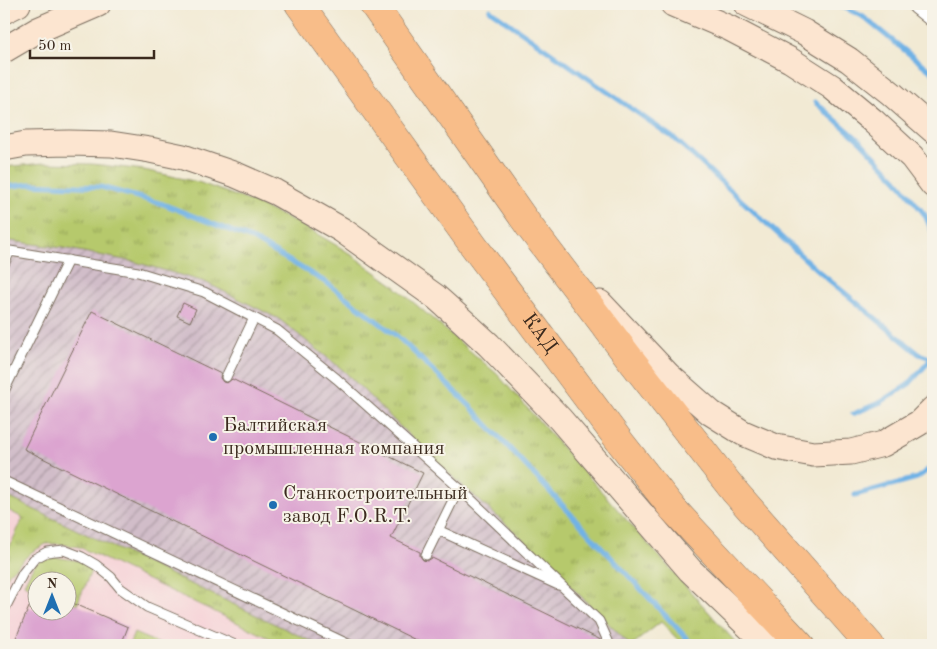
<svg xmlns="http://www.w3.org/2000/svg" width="937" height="649" viewBox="0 0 937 649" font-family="'Old Standard TT',serif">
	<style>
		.built { fill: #f6cfd6; fill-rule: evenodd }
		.industrial { fill: url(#industrial-furrows) }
		.grass { fill: url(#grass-tufts); stroke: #787a45 }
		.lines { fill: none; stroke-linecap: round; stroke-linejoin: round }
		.stream { stroke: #71b2e5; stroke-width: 5 }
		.building { fill: #dca4d0 }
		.service-casing { stroke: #7b6d5e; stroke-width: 11 }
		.tertiary-casing { stroke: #7b6d5e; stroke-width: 23 }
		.secondary-casing { stroke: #7b6d5e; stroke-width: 27 }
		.motorway-casing { stroke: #7b6d5e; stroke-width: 29 }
		.service { stroke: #fff; stroke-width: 9 }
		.tertiary { stroke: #fff; stroke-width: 21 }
		.secondary { stroke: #fce5d0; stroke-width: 25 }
		.motorway { stroke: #f8bd89; stroke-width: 28 }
		.poi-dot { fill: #1f6fb2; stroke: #f7f3e8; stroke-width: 2 }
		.labels { text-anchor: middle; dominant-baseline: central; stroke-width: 4; stroke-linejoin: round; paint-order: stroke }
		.street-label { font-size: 20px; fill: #3b2a1e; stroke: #f7f3e8 }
		.poi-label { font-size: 20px; fill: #3b2a1e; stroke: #f7f3e8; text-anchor: start }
	</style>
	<defs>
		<pattern id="industrial-furrows" width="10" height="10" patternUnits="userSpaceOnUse" patternTransform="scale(1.25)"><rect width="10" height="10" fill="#d1bdc9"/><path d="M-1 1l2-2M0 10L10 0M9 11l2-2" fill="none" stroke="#ab9aa3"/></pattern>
		<pattern id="grass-tufts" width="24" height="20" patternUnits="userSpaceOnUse" patternTransform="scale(1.25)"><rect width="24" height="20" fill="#b6c96c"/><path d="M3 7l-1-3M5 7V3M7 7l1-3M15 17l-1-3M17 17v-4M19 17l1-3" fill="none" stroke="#95a358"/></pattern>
	</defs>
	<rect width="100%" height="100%" fill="#f7f3e8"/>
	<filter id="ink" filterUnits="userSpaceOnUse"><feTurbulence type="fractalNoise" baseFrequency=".02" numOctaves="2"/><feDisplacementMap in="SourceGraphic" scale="10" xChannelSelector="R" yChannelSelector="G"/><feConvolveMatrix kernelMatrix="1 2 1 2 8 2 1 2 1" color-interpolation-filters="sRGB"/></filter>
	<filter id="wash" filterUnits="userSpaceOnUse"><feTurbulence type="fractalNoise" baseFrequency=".0096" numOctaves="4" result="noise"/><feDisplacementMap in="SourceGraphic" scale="20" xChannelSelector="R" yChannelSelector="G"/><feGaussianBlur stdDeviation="1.12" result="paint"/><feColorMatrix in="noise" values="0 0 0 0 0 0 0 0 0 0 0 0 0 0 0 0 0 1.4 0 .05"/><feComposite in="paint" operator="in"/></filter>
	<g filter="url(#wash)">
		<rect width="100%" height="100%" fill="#f2ead4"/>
		<path class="built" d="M4,508l21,10 294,127h-315zM38,582h30v30h-30z"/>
		<path class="industrial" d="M4,240l59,8 72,14 70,20 74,37 64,51 93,92 90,80 104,103h-311l-315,-150z"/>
		<g class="grass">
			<path d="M44,163l48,1 52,6 54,12 52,19 50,23 46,27 46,33 105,90 241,271h-55l-22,-23 -29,23h-2l-104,-103 -90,-80 -93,-92 -64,-51 -74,-37 -70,-20 -72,-14 -59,-8v-73z"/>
			<path d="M4,495l27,13 288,137h-35l-205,-98 -19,-3h-14l-14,8 -23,21 -5,10v-24l19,-41 -19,-10z"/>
			<path d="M55,557l26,4 8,4 2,6 -14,34 -9,-4v-19h-30l-1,8 -13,-6c10,-19 8,-23 31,-27z"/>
			<path d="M134,633l28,12h-33z"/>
		</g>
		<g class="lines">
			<g class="stream">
				<path d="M837,4l25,12 71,57"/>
				<path d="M490,10l185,129 143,132 101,83 14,5"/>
				<path d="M815,102l45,39 37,39 28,35 8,19"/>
				<path d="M4,187l26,-3 71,3 62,17 91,36 73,43 71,54 72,69 223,239"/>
				<path d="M853,414l28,-12 28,-18 24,-27"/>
				<path d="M855,495l62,-17 16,-12"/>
			</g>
		</g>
		<g id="blocks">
			<g class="building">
				<path d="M183,303l13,6 -6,13 -13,-6z"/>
				<path d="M92,311l129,63 -1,4 3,4 4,1 5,-4 191,94 -32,65 29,14v4l3,4 4,1 5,-3 169,82 2,5h-177l-402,-196z"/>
				<path d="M68,601l60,26 -7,18h-108l16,-38 9,5h30z"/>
			</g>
		</g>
	</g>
	<g filter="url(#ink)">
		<use href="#blocks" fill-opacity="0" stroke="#7b6d5e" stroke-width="1"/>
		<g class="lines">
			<defs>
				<g id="service">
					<path d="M4,264l6,-13 128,21 66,20 73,38 60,49 122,109 106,101 34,32 9,20 1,4"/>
					<path d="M226,377l28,-59"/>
					<path d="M4,391l64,-131"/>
					<path d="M4,481l346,164"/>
					<path d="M438,530l120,55"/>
					<path d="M426,555l33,-67"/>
					<path d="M4,610l19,-37 11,-14 13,-7 17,-2 18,7 14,8 15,12 9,11 27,19 88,38"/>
				</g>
				<path id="tertiary" d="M918,4l15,12"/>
				<g id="secondary">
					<path d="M673,4l56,24 61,32 42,27 41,34 39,36 21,28"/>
					<path d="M747,4l57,28 45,28 43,34 41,36"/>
					<path d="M4,11l14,-7"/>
					<path d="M4,50l34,-20 60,-26"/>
					<path d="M4,148l22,-4 43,-1 42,1 39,6 33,7 53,18 39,17 67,38 94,67 27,24 26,24 71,74 130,151 78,75"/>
					<path d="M600,303l69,73 42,37 32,20 33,14 37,7 38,-2 32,-8 36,-21 14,-14"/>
				</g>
				<g id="motorway">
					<path id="s1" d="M299,4l174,241 148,198 52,66 127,136"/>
					<path d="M373,4l156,222 102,134 104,132 135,153"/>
				</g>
			</defs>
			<use href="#service" class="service-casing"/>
			<use href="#tertiary" class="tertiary-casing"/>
			<use href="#secondary" class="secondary-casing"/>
			<use href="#motorway" class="motorway-casing"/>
			<use href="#service" class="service"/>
			<use href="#tertiary" class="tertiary"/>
			<use href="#secondary" class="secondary"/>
			<use href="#motorway" class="motorway"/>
		</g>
	</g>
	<g class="poi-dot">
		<circle cx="213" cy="437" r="5"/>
		<circle cx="273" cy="505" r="5"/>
	</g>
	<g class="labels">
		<g class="street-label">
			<text stroke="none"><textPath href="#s1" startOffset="408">КАД</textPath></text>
		</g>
		<g class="poi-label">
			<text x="223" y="426">Балтийская<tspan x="223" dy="23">промышленная компания</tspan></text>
			<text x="283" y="494">Станкостроительный<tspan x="283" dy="23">завод F.O.R.T.</tspan></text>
		</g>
	</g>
	<rect width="937" height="649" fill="none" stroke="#f7f3e8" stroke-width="20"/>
	<g transform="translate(52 596)"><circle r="24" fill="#f7f3e8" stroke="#aca397"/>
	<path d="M0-4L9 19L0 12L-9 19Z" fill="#1f6fb2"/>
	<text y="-8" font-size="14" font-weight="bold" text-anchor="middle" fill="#3b2a1e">N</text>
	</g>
	<path d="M30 50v8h124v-8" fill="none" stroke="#3b2a1e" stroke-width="2.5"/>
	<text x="38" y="50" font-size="15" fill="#3b2a1e" stroke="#f7f3e8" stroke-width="4" paint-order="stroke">50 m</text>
</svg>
